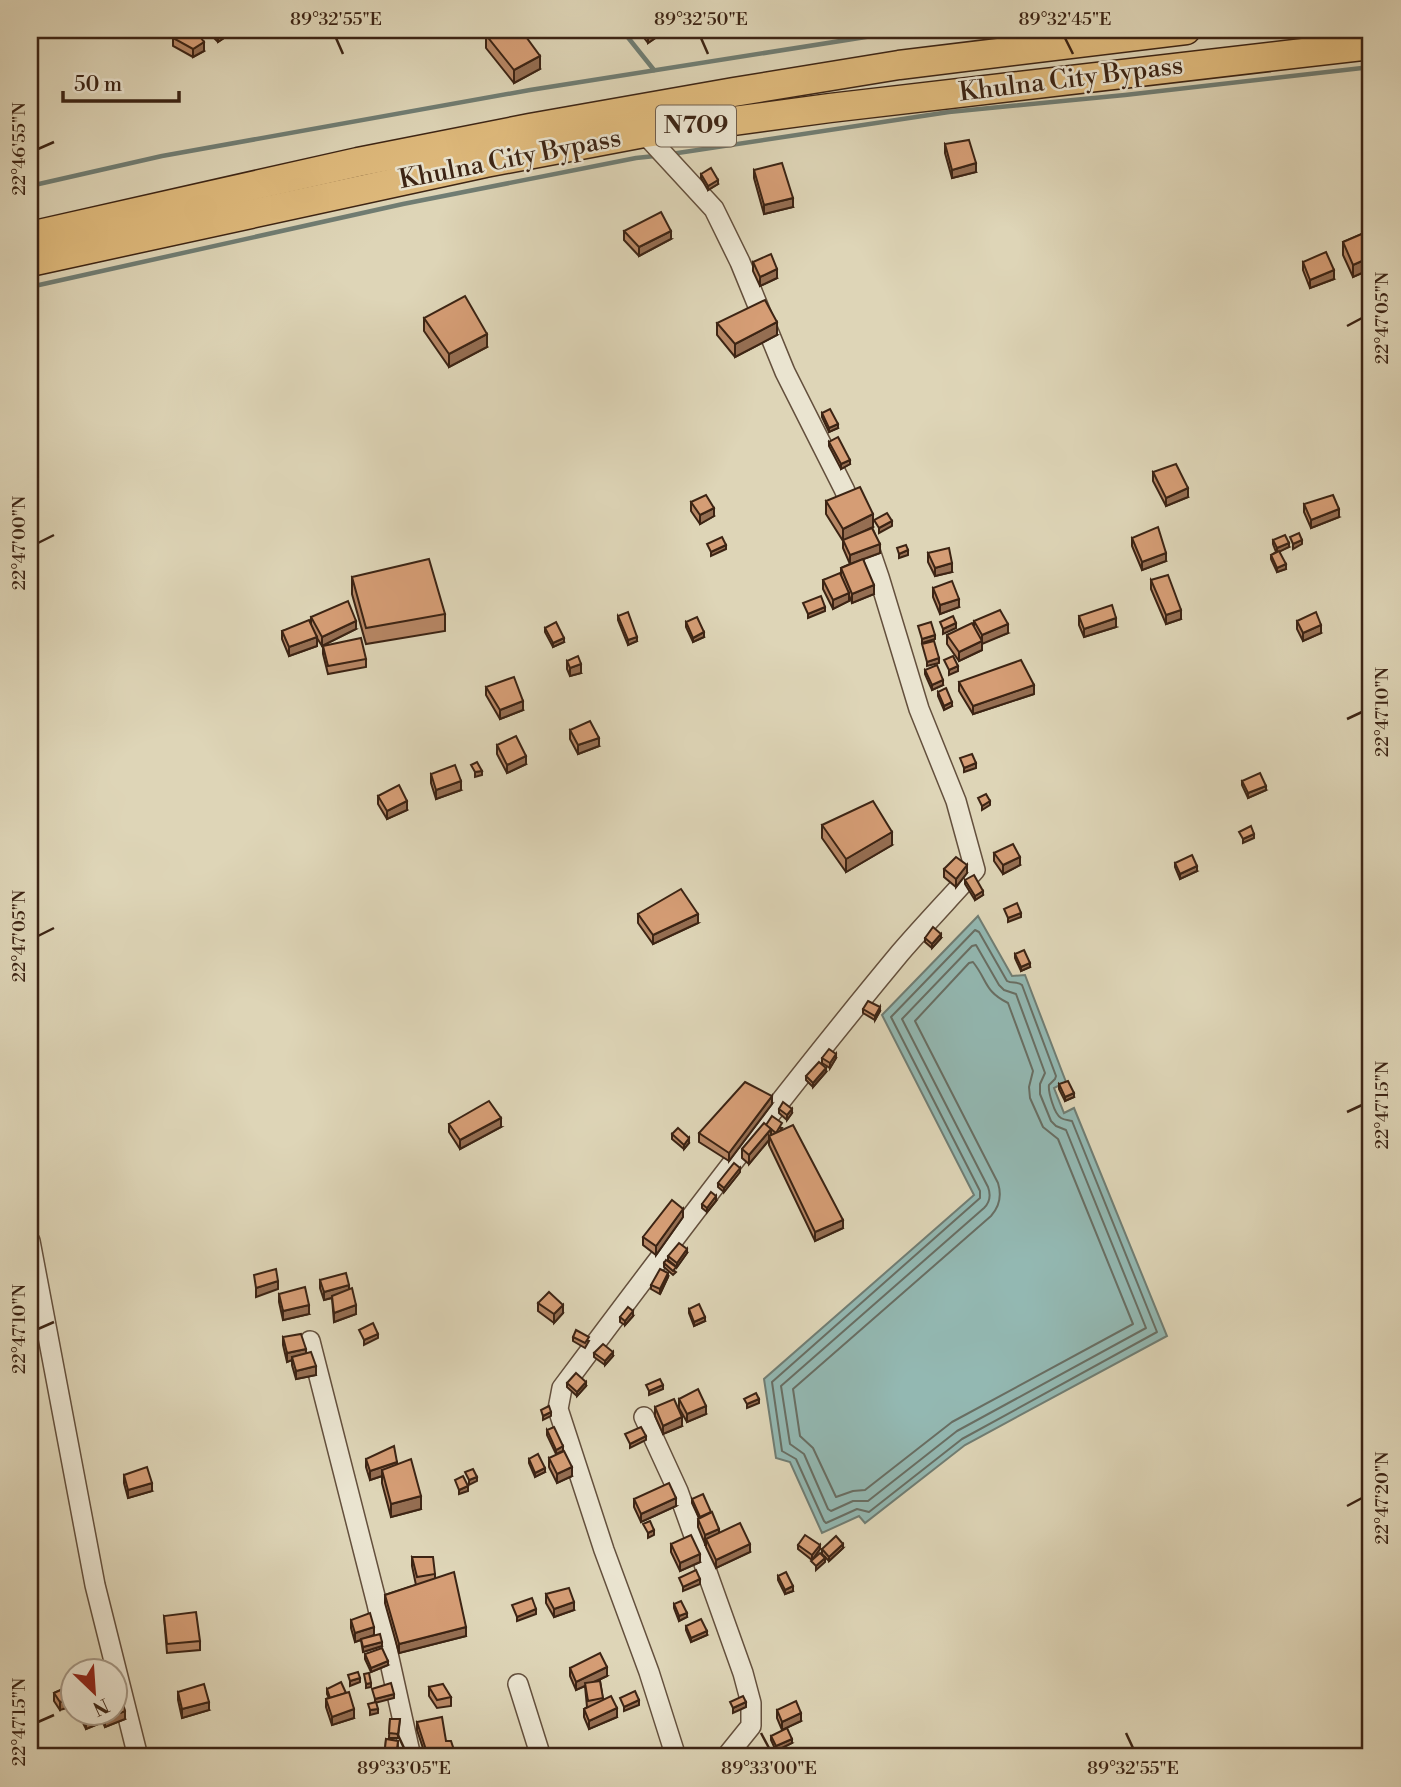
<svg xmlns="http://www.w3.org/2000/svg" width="1401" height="1787" viewBox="0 0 1401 1787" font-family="'Libre Bodoni',serif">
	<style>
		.water { fill: #93b8b2; stroke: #707d73; stroke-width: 2 }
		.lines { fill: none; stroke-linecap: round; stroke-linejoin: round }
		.shore { stroke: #686e63; stroke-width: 2 }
		.stream { stroke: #707d73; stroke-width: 4.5 }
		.minor-casing { stroke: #64503d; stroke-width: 22 }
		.highway-casing { stroke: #3c2414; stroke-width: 31 }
		.minor { stroke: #eae4d0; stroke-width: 19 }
		.highway { stroke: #dfba7c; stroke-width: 28 }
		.wall { fill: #b78765; stroke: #3c2414; stroke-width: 2 }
		.shaded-wall { fill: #956e52; stroke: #3c2414; stroke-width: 2 }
		.building { fill: #d59d75; stroke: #3c2414; stroke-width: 2 }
		.ticks { fill: none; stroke: #3c2414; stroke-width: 2.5 }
		.labels { text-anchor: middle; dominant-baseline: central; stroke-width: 5; stroke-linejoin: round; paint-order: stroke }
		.shield { fill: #eae4d0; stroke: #705e4c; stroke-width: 2 }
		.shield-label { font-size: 24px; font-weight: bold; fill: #3c2414 }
		.street-label { font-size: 26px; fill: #3c2414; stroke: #eae4d0 }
		.neatline { fill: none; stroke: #3c2414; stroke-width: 2.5 }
		.ticks-label { font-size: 18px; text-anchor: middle; fill: #3c2414 }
	</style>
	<rect width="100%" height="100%" fill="#ded5b7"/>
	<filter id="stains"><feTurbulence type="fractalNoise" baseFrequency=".00286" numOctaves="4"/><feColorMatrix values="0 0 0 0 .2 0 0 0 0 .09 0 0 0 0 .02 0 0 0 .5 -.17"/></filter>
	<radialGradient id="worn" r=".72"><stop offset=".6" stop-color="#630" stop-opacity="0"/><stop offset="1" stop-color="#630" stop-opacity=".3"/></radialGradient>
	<path class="water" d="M978,916l34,60 13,-1 41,107 -12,6 10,25 10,-5 93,228 -202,109 -100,78 -6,-7 -37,17 -32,-71 -14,-4 -12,-79 210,-184 -92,-180z"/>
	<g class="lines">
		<g class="shore">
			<path d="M975,930l4,2 28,49c5,3 11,0 15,4l34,91 -1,3 -6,6c-1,6 5,29 12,33 3,2 7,2 11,3l85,211 -195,107 -93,73 -12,-3 -31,14 -2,-2 -28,-62 -14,-8 -10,-69 208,-184v-7l-89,-174z"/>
			<path d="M976,945l23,40 5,5 12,4 29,79 -5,11v10l11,27 5,5 10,4 80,198 -189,103 -89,70h-15l-22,10 -3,-2 -24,-55 -14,-10 -9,-58 203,-178c6,-6 7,-13 4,-21l-86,-168 70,-73z"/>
			<path d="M973,962c15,19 11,29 35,41l25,68 -4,16 1,11 13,29 15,12 75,185 -181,98 -87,68 -12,1 -17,6 -23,-49 -13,-12 -7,-47 198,-173c9,-10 11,-20 7,-33l-83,-162 54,-58z"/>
		</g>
		<g class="stream">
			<path d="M622,30l32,40"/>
			<path d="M671,154l278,-42 176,-17 246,-28"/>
			<path d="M30,186l132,-30 368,-66 361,-57 29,-3"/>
			<path d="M30,287l373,-83 233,-46 19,-2"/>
		</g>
		<defs>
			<g id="minor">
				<path d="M644,133l70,76 26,53 45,110 59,117 21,47 14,41 40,132 37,92 19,69c-25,28 -51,55 -75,83 -117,141 -228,288 -338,435l-4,21 46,141 45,122 27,85"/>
				<path d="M30,1241l65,344 43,172"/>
				<path d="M310,1341l67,263 34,153"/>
				<path d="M644,1417l34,74 65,182 8,30v23l-25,31"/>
				<path d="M518,1684l23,73"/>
			</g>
			<g id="highway">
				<path d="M30,236l328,-74 172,-34 204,-36 165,-27 287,-35"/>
				<path d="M30,262l455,-99 159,-30 186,-25 541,-63"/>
			</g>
		</defs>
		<use href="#minor" class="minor-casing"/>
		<use href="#highway" class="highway-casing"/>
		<use href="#minor" class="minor"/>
		<use href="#highway" class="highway"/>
	</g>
	<g class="wall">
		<path d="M206,30h27v2l-15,10z"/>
		<path d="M638,30h29l-19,13z"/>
		<path d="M486,35l54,34 -26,14 -28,-35z"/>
		<path d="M173,38l31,13 -11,6 -20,-11z"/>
		<path d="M945,144l31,28 -24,6 -7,-25z"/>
		<path d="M754,170l39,37 -29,7 -10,-36z"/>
		<path d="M701,174l17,10 -10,6 -7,-12z"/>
		<path d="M1371,230v39l-18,8 -10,-22v-13z"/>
		<path d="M624,231l47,8 -32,17 -15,-16z"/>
		<path d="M753,262l24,16 -17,8 -7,-15z"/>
		<path d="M1303,262l31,17 -24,9 -7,-18z"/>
		<path d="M424,318l63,29 -38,20 -25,-36z"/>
		<path d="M717,323l60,12 -42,22 -18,-22z"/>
		<path d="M822,413l16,15 -9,4 -7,-15z"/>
		<path d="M829,442l21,22 -9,5 -12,-23z"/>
		<path d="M1153,472l35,25 -22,9 -13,-25z"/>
		<path d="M826,501l47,26 -8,4 15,22 -17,6 11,35 -22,9 -3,-8v6l-16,8 -10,-20v-9l18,-5v-7l9,-4 -7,-16v-7l-17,-27z"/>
		<path d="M691,502l23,14 -14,8 -9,-13z"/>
		<path d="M1304,504l35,13 -28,11 -7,-16z"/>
		<path d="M1132,538l34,23 -24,9 -10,-24z"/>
		<path d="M1273,540l16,7 -10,4 7,18 -9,3 -6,-13v-4l5,-3 -3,-8z"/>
		<path d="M928,553l24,19 -17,4 -7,-14z"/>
		<path d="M352,577l93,37v17l-79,13 -14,-50z"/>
		<path d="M1151,580l30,39 -15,5 -15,-35z"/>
		<path d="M933,588l26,19 -19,7 -7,-17z"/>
		<path d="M618,616l19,25 -9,4 -10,-25z"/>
		<path d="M1079,616l37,11 -32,10 -5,-12z"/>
		<path d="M311,617l45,12 -34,17 -5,-8v8l-28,10 -7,-17v-8l29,-8z"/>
		<path d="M974,621l34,12 -26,10v7l-23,11 -12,-17v-9l27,-7z"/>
		<path d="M1297,621l24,12 -18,8 -6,-12z"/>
		<path d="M686,622l18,15 -11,5 -7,-15z"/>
		<path d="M545,628l19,14 -11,5 -8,-15z"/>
		<path d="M323,646l43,13v8l-38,7 -5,-20z"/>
		<path d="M567,661l14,12 -11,3 -3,-7z"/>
		<path d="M925,670l18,15 -11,5 -7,-16z"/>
		<path d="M959,682l75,12 -61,20 -14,-23z"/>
		<path d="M486,687l37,23 -23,9 -14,-24z"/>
		<path d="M938,692l14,14 -8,4 -6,-14z"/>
		<path d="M570,730l29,16 -21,8 -8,-15z"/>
		<path d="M497,745l29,19 -19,9 -10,-19z"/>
		<path d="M431,774l30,16 -25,9 -5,-16z"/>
		<path d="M1242,781l24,9 -18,8 -6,-13z"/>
		<path d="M378,796l29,14 -20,9 -9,-15z"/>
		<path d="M822,825l70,20 -46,27 -24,-34z"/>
		<path d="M994,853l26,12 -17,9 -9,-13z"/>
		<path d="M1175,863l22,8 -17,8 -5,-12z"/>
		<path d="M944,869l23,4 -11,14 -12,-10z"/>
		<path d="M965,880l18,15 -8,5 -10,-16z"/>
		<path d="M638,914l60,9 -45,21 -15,-21z"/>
		<path d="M925,938h16l-9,10 -7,-6z"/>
		<path d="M1015,954l15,13 -9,4 -6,-13z"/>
		<path d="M863,1009l17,2 -5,9 -12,-7z"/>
		<path d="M822,1058h14l-6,10 -8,-5z"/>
		<path d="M826,1072l-13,15 -7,-7v-4z"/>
		<path d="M1059,1084l15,13 -9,4 -6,-12z"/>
		<path d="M772,1104l-43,57 -30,-19v-9z"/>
		<path d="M779,1109l13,4 -5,7 -8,-7z"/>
		<path d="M449,1124l52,3 -41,22 -11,-17z"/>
		<path d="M766,1125l16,3 -2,3 63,97 -28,13 -46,-96v-5l-20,24 -7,-6v-9z"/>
		<path d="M672,1134l17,9 -5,6 -12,-10z"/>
		<path d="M740,1172l-16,20 -6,-5v-4z"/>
		<path d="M716,1201l-9,11 -5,-4v-4z"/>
		<path d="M683,1217l-27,38 -13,-10v-8z"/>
		<path d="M687,1253l-10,14 -9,-7v-4z"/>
		<path d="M664,1263l12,9 -3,3 -9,-8z"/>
		<path d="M668,1277l-8,17 -9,-5v-4z"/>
		<path d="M320,1280l29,10 7,24 -22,8 -2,-24 -8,2 -4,-12z"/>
		<path d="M279,1294l30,20 -26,6 -4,-18z"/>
		<path d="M538,1303l25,10 -9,10 -16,-12z"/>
		<path d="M689,1309l16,12 -11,5 -5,-13z"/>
		<path d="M633,1316l-8,9 -5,-3v-5z"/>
		<path d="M283,1337l23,16 10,22 -20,4 -4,-14v-5l-5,2 -4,-17z"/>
		<path d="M573,1337l16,4 -4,7 -12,-7z"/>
		<path d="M594,1353l19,3 -8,9 -11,-8z"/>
		<path d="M567,1383l19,3 -9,10 -10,-9z"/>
		<path d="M679,1399l27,15 -19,8 -8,-14z"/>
		<path d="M655,1407l27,19 -19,8 -8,-18z"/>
		<path d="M547,1430l16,21 -7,3 -9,-19z"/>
		<path d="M549,1458l23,18 -15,7 -8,-16z"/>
		<path d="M366,1459l31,5 24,45 -30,8 -9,-34v-7l-12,4 -4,-13z"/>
		<path d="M529,1459l16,13 -10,5 -6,-14z"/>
		<path d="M124,1475l28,16 -24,7 -4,-15z"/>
		<path d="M634,1499l42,7 -35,16 -7,-15z"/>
		<path d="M692,1499l27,34 31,19 -34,16 -10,-21v-4l-1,1 -7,-17v-8l1,-1 -7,-15z"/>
		<path d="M671,1544l29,18 -20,9 -9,-19z"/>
		<path d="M798,1545l22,4 -8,11 -14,-11z"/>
		<path d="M843,1548l-14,13 -7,-7v-5z"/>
		<path d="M412,1557l23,17v4l31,58 -67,17 -14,-50v-8l31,-10 -4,-19z"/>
		<path d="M778,1576l15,15 -8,3 -7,-14z"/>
		<path d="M546,1594l28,16 -20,7 -8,-14z"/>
		<path d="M674,1604l13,13 -8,4 -5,-13z"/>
		<path d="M164,1616l36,25v9l-33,3z"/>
		<path d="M351,1620l23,15 8,11 -19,6 -2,-12 -6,2 -4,-14z"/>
		<path d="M686,1626l21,9 -16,7 -5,-12z"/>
		<path d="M365,1654l23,11 -17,7 -6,-13z"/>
		<path d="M570,1668l37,8 -12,6 5,-1 3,19 14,17 -28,12 -5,-12v-8l3,-2 -2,-21 -9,4 -6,-14z"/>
		<path d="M74,1684l-14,26 -6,-9v-8z"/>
		<path d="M429,1687l22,10v9l-14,2 -8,-12z"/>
		<path d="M327,1689l27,29 -22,7 -6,-18v-8l3,-1 -2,-4z"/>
		<path d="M178,1692l31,18 -27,8 -4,-18z"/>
		<path d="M777,1710l24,11 -19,9 -5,-12z"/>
		<path d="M81,1713h16l1,11 -12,5 -5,-10z"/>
		<path d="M98,1713h18l9,6 -20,8z"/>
		<path d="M390,1719h10l-2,19h-9z"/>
		<path d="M417,1722l29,19 10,16h-30l-9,-27z"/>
		<path d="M771,1736l21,7 -16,8 -5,-11z"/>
		<path d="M386,1739l12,2 -1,12 -12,-1z"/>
	</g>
	<g class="shaded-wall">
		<path d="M225,30h8v2l-15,10v-8z"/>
		<path d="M654,30h13l-19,13v-9z"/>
		<path d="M204,42v9l-11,6v-8z"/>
		<path d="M540,56v13l-26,14v-13z"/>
		<path d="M976,163v9l-24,6v-8z"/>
		<path d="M718,180v4l-10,6v-4z"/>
		<path d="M793,198v9l-29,7v-9z"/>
		<path d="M671,231v8l-32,17v-9z"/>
		<path d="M1371,257v12l-18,8v-12z"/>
		<path d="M777,269v9l-17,8v-9z"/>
		<path d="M1334,270v9l-24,9v-8z"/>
		<path d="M777,322v13l-42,22v-13z"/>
		<path d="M487,334v13l-38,20v-13z"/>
		<path d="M838,424v4l-9,4v-4z"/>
		<path d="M850,460v4l-9,5v-5z"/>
		<path d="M1188,488v9l-22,9v-8z"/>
		<path d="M714,508v8l-14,8v-9z"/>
		<path d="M1339,509v8l-28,11v-8z"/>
		<path d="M873,514v13l-30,14v-12z"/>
		<path d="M892,521v5l-13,7v-5z"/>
		<path d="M1302,540v4l-9,5v-5z"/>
		<path d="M1289,543v4l-12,6v-5z"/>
		<path d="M880,544v9l-30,11v-9z"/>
		<path d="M726,545v4l-15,7v-4z"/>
		<path d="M908,550v5l-9,3v-4z"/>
		<path d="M1166,553v8l-24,9v-8z"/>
		<path d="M952,563v9l-17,4v-8z"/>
		<path d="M1286,564v5l-9,3v-4z"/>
		<path d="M874,585v9l-22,9v-9z"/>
		<path d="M849,593v8l-16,8v-9z"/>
		<path d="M959,599v8l-19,7v-9z"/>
		<path d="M825,607v4l-17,7v-4z"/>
		<path d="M1181,610v9l-15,5v-9z"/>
		<path d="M1116,618v9l-32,10v-8z"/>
		<path d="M356,621v8l-34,17v-9z"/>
		<path d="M956,623v5l-13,6v-5z"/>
		<path d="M1008,624v9l-26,11v-9z"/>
		<path d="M1321,625v8l-18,8v-8z"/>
		<path d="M704,632v5l-11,5v-4z"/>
		<path d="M935,635v4l-13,4v-4z"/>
		<path d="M317,637v9l-28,10v-9z"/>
		<path d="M637,637v4l-9,4v-5z"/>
		<path d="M564,638v4l-11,5v-4z"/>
		<path d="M982,641v9l-23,11v-9z"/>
		<path d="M939,658v5l-12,3v-4z"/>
		<path d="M581,664v9l-11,3v-8z"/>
		<path d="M958,666v5l-9,4v-5z"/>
		<path d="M943,680v5l-11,5v-5z"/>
		<path d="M1034,685v9l-61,20v-8z"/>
		<path d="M523,701v9l-23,9v-9z"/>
		<path d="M952,702v4l-8,4v-4z"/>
		<path d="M599,738v8l-21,8v-9z"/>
		<path d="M526,756v8l-19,9v-8z"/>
		<path d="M976,763v5l-12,4v-4z"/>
		<path d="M482,771v4l-7,2v-5z"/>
		<path d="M461,781v9l-25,9v-9z"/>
		<path d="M1266,786v4l-18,8v-5z"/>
		<path d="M407,801v9l-20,9v-8z"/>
		<path d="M990,801v4l-8,5v-4z"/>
		<path d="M892,832v13l-46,27v-13z"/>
		<path d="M1254,834v4l-11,5v-4z"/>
		<path d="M1020,857v8l-17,9v-9z"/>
		<path d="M967,865v8l-11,14v-8z"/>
		<path d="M1197,866v5l-17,8v-5z"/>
		<path d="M983,891v4l-8,5v-4z"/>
		<path d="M1021,913v4l-13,5v-4z"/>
		<path d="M698,914v9l-45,21v-9z"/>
		<path d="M941,934v4l-9,10v-4z"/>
		<path d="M1030,963v4l-9,4v-4z"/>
		<path d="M880,1007v4l-5,9v-4z"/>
		<path d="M836,1054v4l-6,10v-5z"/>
		<path d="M826,1068v4l-13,15v-4z"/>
		<path d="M1074,1093v4l-9,4v-4z"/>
		<path d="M772,1096v8l-43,57v-8z"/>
		<path d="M792,1109v4l-5,7v-5z"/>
		<path d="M501,1118v9l-41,22v-9z"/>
		<path d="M771,1129v9l-2,-2v4l-20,24v-9z"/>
		<path d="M689,1138v5l-5,6v-4z"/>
		<path d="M740,1168v4l-16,20v-4z"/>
		<path d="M716,1196v5l-9,11v-4z"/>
		<path d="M683,1209v8l-27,38v-9z"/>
		<path d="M843,1220v8l-28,13v-9z"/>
		<path d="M687,1249v4l-10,14v-4z"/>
		<path d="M668,1273v4l-8,17v-5z"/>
		<path d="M278,1281v8l-22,8v-9z"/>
		<path d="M349,1285v8l-25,7v-8z"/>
		<path d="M309,1305v9l-26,6v-9z"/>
		<path d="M356,1305v9l-22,8v-9z"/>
		<path d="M563,1305v8l-9,10v-9z"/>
		<path d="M633,1311v5l-8,9v-4z"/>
		<path d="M705,1317v4l-11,5v-4z"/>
		<path d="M378,1334v4l-14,7v-5z"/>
		<path d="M306,1349v8h-14v3l-5,2v-9z"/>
		<path d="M613,1352v4l-8,9v-4z"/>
		<path d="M316,1366v9l-20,4v-8z"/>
		<path d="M586,1382v4l-9,10v-4z"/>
		<path d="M663,1385v4l-14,6v-4z"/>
		<path d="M759,1399v4l-12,5v-4z"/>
		<path d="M706,1406v8l-19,8v-8z"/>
		<path d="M551,1412v4l-8,4v-4z"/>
		<path d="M682,1417v9l-19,8v-8z"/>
		<path d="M646,1436v4l-16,8v-4z"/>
		<path d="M563,1446v5l-7,3v-4z"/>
		<path d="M397,1462v9l-15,-1v6l-12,4v-9z"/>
		<path d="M572,1467v9l-15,7v-9z"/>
		<path d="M545,1468v4l-10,5v-4z"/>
		<path d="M477,1477v4l-8,4v-5z"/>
		<path d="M152,1483v8l-24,7v-8z"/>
		<path d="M468,1486v5l-9,3v-4z"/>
		<path d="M421,1496v13l-30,8v-13z"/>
		<path d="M676,1498v8l-35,16v-8z"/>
		<path d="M719,1529v8l-13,2v4l-1,1v-9z"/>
		<path d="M654,1530v5l-6,3v-5z"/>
		<path d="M750,1544v8l-34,16v-8z"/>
		<path d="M843,1544v4l-14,13v-4z"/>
		<path d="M820,1545v4l-8,11v-5z"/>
		<path d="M700,1554v8l-20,9v-8z"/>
		<path d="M825,1558v4l-9,8v-4z"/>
		<path d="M700,1579v5l-17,7v-4z"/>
		<path d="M793,1586v5l-8,3v-4z"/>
		<path d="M574,1602v8l-20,7v-8z"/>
		<path d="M536,1609v5l-19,7v-4z"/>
		<path d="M687,1613v4l-8,4v-5z"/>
		<path d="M374,1627v8l-19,7v-9z"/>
		<path d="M466,1627v9l-67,17v-9z"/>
		<path d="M707,1631v4l-16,7v-4z"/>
		<path d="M382,1642v4l-19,6v-5z"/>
		<path d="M388,1661v4l-17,7v-4z"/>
		<path d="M607,1667v9l-31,14v-8z"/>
		<path d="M360,1678v4l-10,4v-5z"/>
		<path d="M371,1683v4l-5,1v-4z"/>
		<path d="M394,1694v4l-19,5v-4z"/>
		<path d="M74,1697v9l-14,4v-8z"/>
		<path d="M639,1700v5l-15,6v-4z"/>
		<path d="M209,1702v8l-27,8v-9z"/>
		<path d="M746,1702v5l-13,6v-5z"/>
		<path d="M617,1708v9l-28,12v-8z"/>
		<path d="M354,1709v9l-22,7v-8z"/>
		<path d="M378,1709v4l-8,2v-5z"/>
		<path d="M125,1711v8l-20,8v-8z"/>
		<path d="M801,1713v8l-19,9v-8z"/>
		<path d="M98,1716v8l-12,5v-9z"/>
		<path d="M792,1739v4l-16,8v-5z"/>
	</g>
	<g class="building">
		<path d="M184,30h11l9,12 -11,7 -20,-11z"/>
		<path d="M214,30h11l-7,4z"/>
		<path d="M496,30h25l19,26 -26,14 -28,-35z"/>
		<path d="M645,30h9l-6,4z"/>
		<path d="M969,140l7,23 -24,7 -7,-26z"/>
		<path d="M782,163l11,35 -29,7 -10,-35z"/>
		<path d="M711,168l7,12 -10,6 -7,-12z"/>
		<path d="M661,212l10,19 -32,16 -15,-16z"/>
		<path d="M1371,230v27l-18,8 -10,-23z"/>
		<path d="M1326,252l8,18 -24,10 -7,-18z"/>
		<path d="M771,254l6,15 -17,8 -7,-15z"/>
		<path d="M465,296l22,38 -38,20 -25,-36z"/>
		<path d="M765,300l12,22 -42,22 -18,-21z"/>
		<path d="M830,409l8,15 -9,4 -7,-15z"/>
		<path d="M838,437l12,23 -9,4 -12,-22z"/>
		<path d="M1176,464l12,24 -22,10 -13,-26z"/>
		<path d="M860,487l13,27 -30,15 -17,-28z"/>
		<path d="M706,495l8,13 -14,7 -9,-13z"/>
		<path d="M1333,495l6,14 -28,11 -7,-16z"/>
		<path d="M887,513l5,8 -13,7 -5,-8z"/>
		<path d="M1158,527l8,26 -24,9 -10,-24z"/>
		<path d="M872,528l8,16 -30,11 -7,-15z"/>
		<path d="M1299,533l3,7 -9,4 -3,-7z"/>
		<path d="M1285,535l4,8 -12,5 -4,-8z"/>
		<path d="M722,537l4,8 -15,7 -4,-8z"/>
		<path d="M906,545l2,5 -9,4 -2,-6z"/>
		<path d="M949,548l3,15 -17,5 -7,-15z"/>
		<path d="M1279,551l7,13 -9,4 -6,-13z"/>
		<path d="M429,559l16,55 -79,14 -14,-51z"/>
		<path d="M863,559l11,26 -22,9 -11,-26z"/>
		<path d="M840,573l9,20 -16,7 -10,-20z"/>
		<path d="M1168,575l13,35 -15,5 -15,-35z"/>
		<path d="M952,581l7,18 -19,6 -7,-17z"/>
		<path d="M821,596l4,11 -17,7 -5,-11z"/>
		<path d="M348,601l8,20 -34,16 -11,-20z"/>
		<path d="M1112,605l4,13 -32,11 -5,-13z"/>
		<path d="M1000,610l8,14 -26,11 -8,-14z"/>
		<path d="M628,612l9,25 -9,3 -10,-24z"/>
		<path d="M1316,612l5,13 -18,8 -6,-12z"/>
		<path d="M953,616l3,7 -13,6 -3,-7z"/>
		<path d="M697,617l7,15 -11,6 -7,-16z"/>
		<path d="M309,620l8,17 -28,10 -7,-16z"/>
		<path d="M556,622l8,16 -11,5 -8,-15z"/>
		<path d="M931,622l4,13 -13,4 -4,-13z"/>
		<path d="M972,623l10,18 -23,11 -12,-17z"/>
		<path d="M361,638l5,21 -38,7 -5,-20z"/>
		<path d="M934,641l5,17 -12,4 -5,-18z"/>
		<path d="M578,656l3,8 -11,4 -3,-7z"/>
		<path d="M953,656l5,10 -9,4 -5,-10z"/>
		<path d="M1021,660l13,25 -61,21 -14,-24z"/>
		<path d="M937,665l6,15 -11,5 -7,-15z"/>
		<path d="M514,677l9,24 -23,9 -14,-23z"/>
		<path d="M946,688l6,14 -8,4 -6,-14z"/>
		<path d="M590,721l9,17 -21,7 -8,-15z"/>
		<path d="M516,736l10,20 -19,9 -10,-20z"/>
		<path d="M972,754l4,9 -12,5 -4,-10z"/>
		<path d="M477,762l5,9 -7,1 -4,-7z"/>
		<path d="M455,765l6,16 -25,9 -5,-16z"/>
		<path d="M1260,773l6,13 -18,7 -6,-12z"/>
		<path d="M399,785l8,16 -20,10 -9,-15z"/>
		<path d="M986,794l4,7 -8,5 -4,-8z"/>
		<path d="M873,801l19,31 -46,27 -24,-34z"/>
		<path d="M1251,826l3,8 -11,5 -4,-7z"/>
		<path d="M1013,844l7,13 -17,8 -9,-12z"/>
		<path d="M1192,855l5,11 -17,8 -5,-11z"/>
		<path d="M956,857l11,8 -11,14 -12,-10z"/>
		<path d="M974,875l9,16 -8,5 -10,-16z"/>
		<path d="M681,889l17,25 -45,21 -15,-21z"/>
		<path d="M1017,903l4,10 -13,5 -4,-9z"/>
		<path d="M933,927l8,7 -9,10 -7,-6z"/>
		<path d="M1024,950l6,13 -9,4 -6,-13z"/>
		<path d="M868,1001l12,6 -5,9 -12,-7z"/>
		<path d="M829,1049l7,5 -6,9 -8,-5z"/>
		<path d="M819,1062l7,6 -13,15 -7,-7z"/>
		<path d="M1068,1081l6,12 -9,4 -6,-13z"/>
		<path d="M745,1082l27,14 -43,57 -30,-20z"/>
		<path d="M489,1101l12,17 -41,22 -11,-16z"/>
		<path d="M783,1102l9,7 -5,6 -8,-6z"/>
		<path d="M772,1116l10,7 -6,10 -10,-8z"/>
		<path d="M764,1123l7,6 -22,26 -7,-6z"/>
		<path d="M793,1125l50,95 -28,12 -46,-96z"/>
		<path d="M678,1128l11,10 -5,7 -12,-11z"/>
		<path d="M734,1163l6,5 -16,20 -6,-5z"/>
		<path d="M711,1192l5,4 -9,12 -5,-4z"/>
		<path d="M672,1200l11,9 -27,37 -13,-9z"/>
		<path d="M679,1243l8,6 -10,14 -9,-7z"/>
		<path d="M666,1260l10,7 -3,4 -9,-8z"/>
		<path d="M276,1269l2,12 -22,7 -2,-13z"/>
		<path d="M660,1269l8,4 -8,16 -9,-4z"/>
		<path d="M346,1273l3,12 -25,7 -4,-12z"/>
		<path d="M305,1287l4,18 -26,6 -4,-17z"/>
		<path d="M352,1288l4,17 -22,8 -2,-17z"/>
		<path d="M549,1292l14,13 -9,9 -16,-11z"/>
		<path d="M699,1304l6,13 -11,5 -5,-13z"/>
		<path d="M628,1307l5,4 -8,10 -5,-4z"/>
		<path d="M373,1323l5,11 -14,6 -5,-10z"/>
		<path d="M576,1330l13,7 -4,6 -12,-6z"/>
		<path d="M301,1334l5,15 -19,4 -4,-16z"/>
		<path d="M603,1344l10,8 -8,9 -11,-8z"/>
		<path d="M311,1352l5,14 -20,5 -4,-14z"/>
		<path d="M576,1373l10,9 -9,10 -10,-9z"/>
		<path d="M660,1379l3,6 -14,6 -3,-6z"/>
		<path d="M698,1389l8,17 -19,8 -8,-15z"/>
		<path d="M756,1393l3,6 -12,5 -3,-5z"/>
		<path d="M674,1399l8,18 -19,9 -8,-19z"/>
		<path d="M549,1406l2,6 -8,4 -2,-6z"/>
		<path d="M554,1427l9,19 -7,4 -9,-20z"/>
		<path d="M641,1427l5,9 -16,8 -5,-10z"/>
		<path d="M394,1446l3,16 -27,9 -4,-12z"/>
		<path d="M564,1451l8,16 -15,7 -8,-16z"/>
		<path d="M538,1454l7,14 -10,5 -6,-14z"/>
		<path d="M411,1459l10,37 -30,8 -9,-34z"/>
		<path d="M147,1467l5,16 -24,7 -4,-15z"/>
		<path d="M473,1469l4,8 -8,3 -4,-8z"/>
		<path d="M463,1476l5,10 -9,4 -4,-10z"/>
		<path d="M669,1483l7,15 -35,16 -7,-15z"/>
		<path d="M703,1494l8,18 -11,5 -8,-18z"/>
		<path d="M712,1512l7,17 -14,6 -7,-16z"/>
		<path d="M650,1521l4,9 -6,3 -5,-9z"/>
		<path d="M740,1523l10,21 -34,16 -10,-21z"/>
		<path d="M691,1535l9,19 -20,9 -9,-19z"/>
		<path d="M805,1535l15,10 -8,10 -14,-10z"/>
		<path d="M836,1536l7,8 -14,13 -7,-8z"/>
		<path d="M820,1553l5,5 -9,8 -5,-5z"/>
		<path d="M412,1557h21l2,17 -18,3z"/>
		<path d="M696,1570l4,9 -17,8 -4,-9z"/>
		<path d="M454,1572l12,55 -67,17 -14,-49z"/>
		<path d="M786,1572l7,14 -8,4 -7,-14z"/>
		<path d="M569,1588l5,14 -20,7 -8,-15z"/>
		<path d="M532,1598l4,11 -19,8 -5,-12z"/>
		<path d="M681,1601l6,12 -8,3 -5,-12z"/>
		<path d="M196,1612l4,29 -33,3 -3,-28z"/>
		<path d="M370,1613l4,14 -19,6 -4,-13z"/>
		<path d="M701,1619l6,12 -16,7 -5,-12z"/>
		<path d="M380,1634l2,8 -19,5 -2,-8z"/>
		<path d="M382,1648l6,13 -17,7 -6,-14z"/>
		<path d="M600,1653l7,14 -31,15 -6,-14z"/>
		<path d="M358,1672l2,6 -10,3 -2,-6z"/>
		<path d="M369,1673l2,10 -5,1 -2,-10z"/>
		<path d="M600,1681l3,17 -15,3 -3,-18z"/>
		<path d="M341,1682l5,11 -16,5 -3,-9z"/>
		<path d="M391,1683l3,11 -19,5 -3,-10z"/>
		<path d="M74,1684v13l-14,5 -6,-9z"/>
		<path d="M204,1684l5,18 -27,7 -4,-17z"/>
		<path d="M443,1684l8,13 -14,3 -8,-13z"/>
		<path d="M116,1685h2l7,26 -20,8 -3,-6h14z"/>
		<path d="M635,1691l4,9 -15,7 -4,-9z"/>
		<path d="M349,1692l5,17 -22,8 -6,-18z"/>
		<path d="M611,1696l6,12 -28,13 -5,-12z"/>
		<path d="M743,1696l3,6 -13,6 -3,-6z"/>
		<path d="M796,1701l5,12 -19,9 -5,-12z"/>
		<path d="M376,1702l2,7 -8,1 -2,-6z"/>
		<path d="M82,1713h15l1,3 -12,4z"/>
		<path d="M442,1717l4,24h5l5,15 -4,1h-22l-2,-1 -11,-34z"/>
		<path d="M390,1719h10l-2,15 -9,-1z"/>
		<path d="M787,1728l5,11 -16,7 -5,-10z"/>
		<path d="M386,1739l12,2 -1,8 -12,-1z"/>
		<path d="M106,1753l2,4h-12z"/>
		<path d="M408,1753l1,4h-9v-3z"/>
		<path d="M808,1753l2,4h-16z"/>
	</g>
	<path class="ticks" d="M336,38l7,16M701,38l7,16M1065,38l8,16M38,149l16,-7M1347,326l15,-8M38,543l16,-8M1347,719l15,-7M38,936l16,-8M1347,1112l15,-7M38,1329l16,-7M1347,1506l15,-8M38,1722l16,-7M397,1733l7,15M761,1733l8,15M1126,1733l7,15"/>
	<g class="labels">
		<rect class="shield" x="656" y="105.5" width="80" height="41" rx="5"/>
		<g class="shield-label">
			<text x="696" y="126">N709</text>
		</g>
		<g class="street-label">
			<text transform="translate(1071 79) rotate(-7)">Khulna City Bypass</text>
			<text transform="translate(510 159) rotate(-11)">Khulna City Bypass</text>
		</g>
	</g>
	<rect width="1401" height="1787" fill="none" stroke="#ded5b7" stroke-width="77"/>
	<g transform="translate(94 1692) rotate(155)"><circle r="33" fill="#eae4d0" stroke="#a49785" stroke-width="2"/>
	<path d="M0-5L12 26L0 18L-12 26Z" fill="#8f2418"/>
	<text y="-10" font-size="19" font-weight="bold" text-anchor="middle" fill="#3c2414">N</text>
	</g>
	<path d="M63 91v10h116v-10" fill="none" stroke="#3c2414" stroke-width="3.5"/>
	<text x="74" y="91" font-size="21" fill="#3c2414" stroke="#eae4d0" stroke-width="5" paint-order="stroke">50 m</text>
	<rect x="38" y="38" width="1324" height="1710" class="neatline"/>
	<g class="ticks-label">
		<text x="336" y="25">89°32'55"E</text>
		<text x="701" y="25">89°32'50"E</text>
		<text x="1065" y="25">89°32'45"E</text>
		<text transform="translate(19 149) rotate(-90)" y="6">22°46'55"N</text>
		<text transform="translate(1382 318) rotate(-90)" y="6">22°47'05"N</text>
		<text transform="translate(19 543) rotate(-90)" y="6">22°47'00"N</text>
		<text transform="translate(1382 712) rotate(-90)" y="6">22°47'10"N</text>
		<text transform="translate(19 936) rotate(-90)" y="6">22°47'05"N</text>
		<text transform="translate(1382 1105) rotate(-90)" y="6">22°47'15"N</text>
		<text transform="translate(19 1329) rotate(-90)" y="6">22°47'10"N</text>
		<text transform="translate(1382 1498) rotate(-90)" y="6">22°47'20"N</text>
		<text transform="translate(19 1722) rotate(-90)" y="6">22°47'15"N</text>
		<text x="404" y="1774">89°33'05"E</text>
		<text x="769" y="1774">89°33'00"E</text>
		<text x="1133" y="1774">89°32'55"E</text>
	</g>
	<rect width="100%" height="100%" filter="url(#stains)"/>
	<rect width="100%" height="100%" fill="url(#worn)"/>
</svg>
